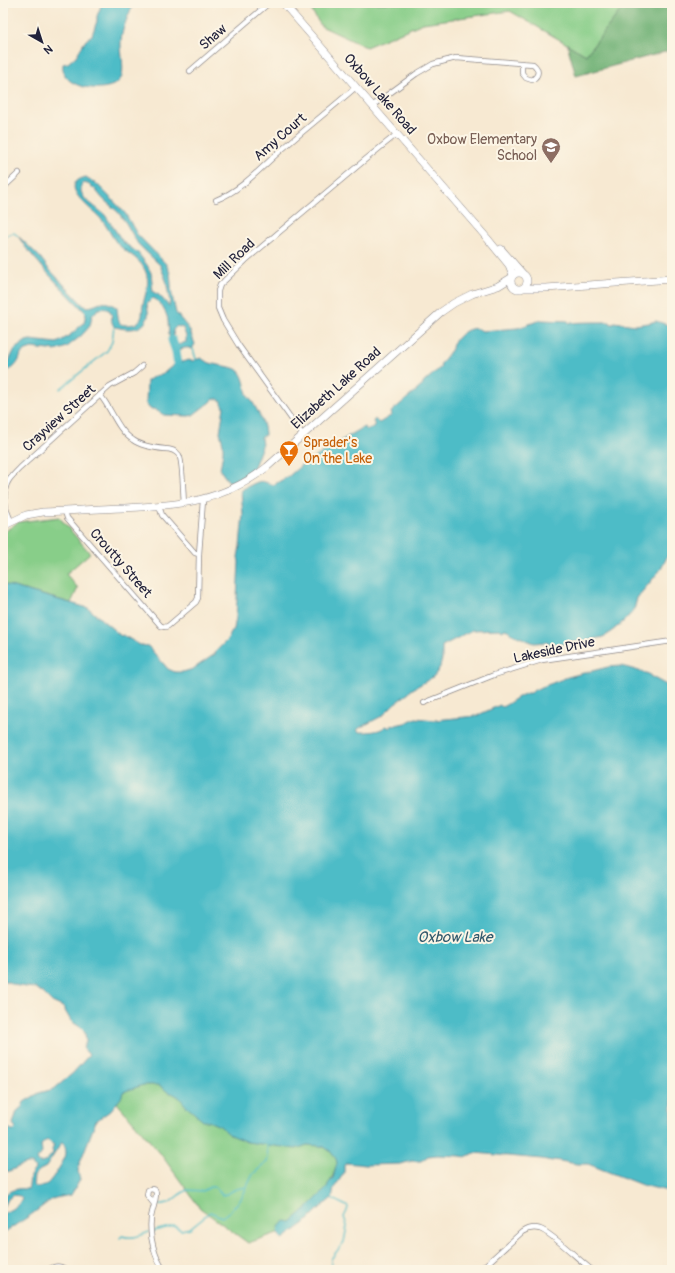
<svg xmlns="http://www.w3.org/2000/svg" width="675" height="1273" viewBox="0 0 675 1273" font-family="Pangolin,sans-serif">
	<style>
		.green { fill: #88ce89; stroke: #557862 }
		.forest { fill: #6eb175; stroke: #486a58 }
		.water { fill: #4ebcc7; stroke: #386f81; fill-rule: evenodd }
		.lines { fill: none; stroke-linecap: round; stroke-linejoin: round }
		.stream { stroke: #4ebcc7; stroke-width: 1.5 }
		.river { stroke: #4ebcc7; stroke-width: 9 }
		.street-casing { stroke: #8c8686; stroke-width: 6 }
		.secondary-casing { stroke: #8c8686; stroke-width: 8 }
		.street { stroke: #fff; stroke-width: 4.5 }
		.secondary { stroke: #fff; stroke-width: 7 }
		.labels { text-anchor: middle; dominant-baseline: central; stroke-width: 4; stroke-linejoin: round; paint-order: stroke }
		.street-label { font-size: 14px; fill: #22223b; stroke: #fcf5e5 }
		.education-label { font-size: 14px; fill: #785e54; stroke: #fcf5e5; text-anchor: end }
		.food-label { font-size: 14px; fill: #c56008; stroke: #fcf5e5; text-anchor: start }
		.water-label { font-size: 15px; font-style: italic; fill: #31586c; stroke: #fcf5e5 }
	</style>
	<rect width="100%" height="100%" fill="#fcf5e5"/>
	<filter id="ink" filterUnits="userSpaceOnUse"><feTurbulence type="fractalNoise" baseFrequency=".025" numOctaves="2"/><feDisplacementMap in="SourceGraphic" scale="8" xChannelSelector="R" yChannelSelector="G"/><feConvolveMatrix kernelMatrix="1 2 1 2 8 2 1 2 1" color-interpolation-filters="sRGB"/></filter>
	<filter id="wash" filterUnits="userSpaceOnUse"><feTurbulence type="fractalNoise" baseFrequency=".012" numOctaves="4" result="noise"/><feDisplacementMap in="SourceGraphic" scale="16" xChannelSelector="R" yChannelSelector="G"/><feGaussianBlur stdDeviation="0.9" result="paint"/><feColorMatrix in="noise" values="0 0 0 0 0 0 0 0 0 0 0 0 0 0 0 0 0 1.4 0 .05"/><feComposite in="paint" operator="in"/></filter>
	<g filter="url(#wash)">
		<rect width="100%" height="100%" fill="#f7e9d2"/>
		<g class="green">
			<path d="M307,3h322l-5,3 -38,49 -76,-44 -87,12 -57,24 -45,-21z"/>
			<path d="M59,517l31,36 -24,21 12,14 -7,15 -68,-19v-51l15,-11z"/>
			<path d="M154,1066l188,89 -19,43 -37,32 -38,13 -48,-35 -40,-55 -55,-64z"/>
		</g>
		<path class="forest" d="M629,3h43v47l-96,26 -9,-32 19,11 38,-49z"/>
		<g class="water">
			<path d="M100,3h33c-4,13 -11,24 -12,38 -1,10 5,31 -1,39 -10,14 -61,11 -57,-16l5,-1 8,-7 10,-16 6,-5 5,-14v-5l4,-10z"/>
			<path d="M86,177l12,8 27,28 12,21 29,30 4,9 2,22 4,18 13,16 6,15 -3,5c-5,-3 -12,0 -17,3 -7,-10 -6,-20 -7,-31 0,-7 -9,-21 -15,-23l-6,6c0,4 2,8 1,12 -3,14 -18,14 -28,12 -3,-1 -4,0 -6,-2 -5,-5 1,-14 -7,-17 -2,-1 -6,0 -9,0l-6,7 -2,10 -9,10 -14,11 -12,4 -3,-2 -2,1 -18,-2 -6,2 -5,4c-2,9 -8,17 -18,17v-10l3,1 3,-1 6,-12 11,-8 4,-1 27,3 12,-7 15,-13 2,-10 -34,-35 -26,-30 -8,-12 22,21 8,11 36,38c12,4 17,-11 33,2 2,15 -1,19 18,16 10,-6 6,-10 8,-19 2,-11 8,-23 2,-35 -7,-14 -20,-17 -29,-28 -5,-7 -9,-16 -15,-23 -7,-9 -46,-34 -15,-42zM83,183l5,1 6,4 9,11 15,13 8,11 12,21 22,21 6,15 4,22 -1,4 -10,-11 -6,-3 -2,-19 -4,-8 -9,-12 -15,-11 -18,-27 -20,-16 -4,-7v-6zM177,326l6,2 3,8v6l-8,3 -4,-5 -1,-10z"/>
			<path d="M541,320l27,1 1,2c13,-1 27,-1 41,-1l1,2h3v-2l21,3 14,-2 7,-2 12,4 4,-1v223l-11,22 -24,29 -3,12 -10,11 -12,10 -9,6 -10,2 -10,3h-10l-10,2 -16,-1 -1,-1 -12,1 -24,-10v-2l-5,-2 -3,2 -2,-2 -27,1 -31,16v13l-2,8 -3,5 -4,5 -22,13 -2,3 -14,10 -13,13 -21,11 -4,3 2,2c9,0 21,0 27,-6l4,2 1,-2 14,-3 11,-5 19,2 41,-4 24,-11 2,2c9,-4 20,-15 29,-14l3,-3 34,-13 40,-10 14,-1 27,8 1,2 22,12v504l-30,-7 -54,-21h-11l-23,-4 -2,1 -10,-2 -67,-6 -10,4 -4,-1 -24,-1 -9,1 -7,5h-9l-12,3 -34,1 -19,-2 -3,2v8l-10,15 -2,10 -12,10 -15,15 -22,16c-8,-5 -5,-15 3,-18l5,1 17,-15 19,-19 1,-4 5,-6 4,-15 -1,-4 -6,-8 -6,-4 -4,-1 -13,-1 -11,4 -49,-7 -17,-7 -10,-9 -12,-5h-5l-17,-15 -7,-9 -7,-4h-3l-10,-8h-16l-20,7 -2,6 -11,13 -14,10 -17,44 -1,6 2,9 -9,15 -16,3 -4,2 -23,17 -25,16v-19c7,-5 18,-8 19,-16l-2,-2 -7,-1 -5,4 -5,10v-12c7,-8 15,-9 25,-8l1,-3 1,-10 5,-7 -3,-5c-11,-2 -18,8 -29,8v-43l5,-1 4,2h2l2,-2 -3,-4 4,-13 5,-4 2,-5 15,-9 15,-4 19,-16 16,-18 -6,-7 3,-6 -1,-10 -5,-5 -9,-6 -8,-14 -11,-5 -9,-9 -8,-5 -17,-2 -15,-6v-396l85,24 33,28 2,-1 17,10 8,1 20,23 7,3h8l10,-3 22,-15 1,-3 12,-12 3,-6 3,-4 2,-12 3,-55 -1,-5 2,-11 3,-32 -2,-22c2,-4 4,-4 8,-6 12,-6 11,-6 24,-1l16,-9 17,-15 2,2 19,-14 37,-22 3,3 8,-4 -2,-5 2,-2 4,4 13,-8 -1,-3 32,-27v-2l18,-16 -1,-2 12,-16c0,-10 19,-27 30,-18l36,-3zM47,1140l7,5 -2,5 1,3c-3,4 -9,11 -14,10l-2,-4 5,-6 -1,-8zM62,1142c3,3 4,7 4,12 -1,6 -14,26 -19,30 -4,2 -8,3 -12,3l-2,-2 1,-9 6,-6 6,-3z"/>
			<path d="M201,358c11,9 23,6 35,11 8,4 9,17 11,25 0,2 3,5 5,7 6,11 13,22 13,34l-4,2 1,9 -9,23 -15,12 -6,1 -4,-1 -8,-11 3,-18v-8l-3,-12 4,-25 -3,-6 -3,-2h-4l-21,16 -4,1 -25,-1 -10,-6h-4l-4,-5 1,-23 6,-4 11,-4 7,-6 6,-3 11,-4 4,1z"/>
		</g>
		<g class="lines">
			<g class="stream">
				<path d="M3,238l6,-4 5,-1 4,3"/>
				<path d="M193,349l3,10"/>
				<path d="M60,389l47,-38 5,-9 2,-16"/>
				<path d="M156,1205l13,-2 10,-8 8,-5 16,1 7,-4h5l7,8c6,0 7,-2 12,-5 4,-2 9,-2 13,-3"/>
				<path d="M154,1231l20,-5 7,4 9,-2 20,-16 12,5 8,-6 11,-12 12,-25 14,-12 1,-5 -1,-11"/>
				<path d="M120,1238l2,-2c10,3 17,0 27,-4"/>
				<path d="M327,1270l4,-4v-7l13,-17 3,-16 -3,-9 3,-6 1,-4c-5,-4 -11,-4 -16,-9"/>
			</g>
			<path class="river" d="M172,340l4,11 3,24"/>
		</g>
	</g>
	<g filter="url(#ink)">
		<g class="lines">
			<defs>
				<g id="street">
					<path d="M190,71l79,-68"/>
					<path d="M372,106l44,-32 17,-10 23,-6 77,6c6,5 7,11 -1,16l-6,-2 -4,-5v-10"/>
					<path d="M3,188l16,-15"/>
					<path d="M216,200c28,-11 47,-35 70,-54 23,-20 47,-39 70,-59"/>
					<path d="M100,395c12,14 17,35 33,45 8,6 22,8 32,9 6,0 10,1 14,6 4,6 4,39 5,48"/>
					<path d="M303,435l-64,-89 -16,-26 -5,-12v-17l2,-6 4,-4 22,-21 120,-101 31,-25"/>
					<path d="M159,506l3,9 33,38 4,1"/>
					<path d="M65,511l2,7 94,108 4,1 3,-1 28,-24 2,-4 1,-44 4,-54"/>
					<path d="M11,521c-6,-12 -10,-29 -2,-41 3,-4 7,-8 11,-12l90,-82 24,-13 8,-7"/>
					<path d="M424,703l70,-28 48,-15 130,-19"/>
					<path d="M154,1204l-7,-9 1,-5 3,-1 4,1 1,3c0,9 -4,17 -5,25 -2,17 3,39 13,52"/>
					<path d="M48,1270c6,-4 12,-5 18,0"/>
					<path d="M480,1270l42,-38c6,-4 11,-5 18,-3 12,4 40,32 52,41"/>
				</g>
				<g id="secondary">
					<path d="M283,3l204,235 22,27 4,10"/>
					<path d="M501,249l21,24"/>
					<circle cx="519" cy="281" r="8"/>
					<path d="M525,288h21l126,-9"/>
					<path d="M3,526l23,-11 17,-3c26,-1 53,-3 80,-4 54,-3 99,-5 144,-41l174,-155 13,-9 18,-9 26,-8 13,-8"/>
				</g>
			</defs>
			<use href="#street" class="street-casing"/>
			<use href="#secondary" class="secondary-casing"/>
			<use href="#street" class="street"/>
			<use href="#secondary" class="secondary"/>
		</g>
	</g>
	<defs>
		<symbol id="school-pin" viewBox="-11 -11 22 30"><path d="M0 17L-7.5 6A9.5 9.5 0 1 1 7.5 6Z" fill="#8d6e63" stroke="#fcf5e5"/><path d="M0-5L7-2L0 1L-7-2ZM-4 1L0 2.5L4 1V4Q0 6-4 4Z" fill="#fff"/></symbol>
		<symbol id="bar-pin" viewBox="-11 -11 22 30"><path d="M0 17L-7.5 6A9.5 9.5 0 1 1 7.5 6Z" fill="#e8710a" stroke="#fcf5e5"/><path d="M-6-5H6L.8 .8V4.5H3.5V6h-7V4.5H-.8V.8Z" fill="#fff"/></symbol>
	</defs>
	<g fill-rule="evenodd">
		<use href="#school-pin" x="540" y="136" width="22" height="30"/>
		<use href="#bar-pin" x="278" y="439" width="22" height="30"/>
	</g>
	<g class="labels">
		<g class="street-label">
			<text transform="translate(213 37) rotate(-41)">Shaw</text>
			<text transform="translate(380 94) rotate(49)">Oxbow Lake Road</text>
			<text transform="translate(280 137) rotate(-41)">Amy Court</text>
			<text transform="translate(234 259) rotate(-44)">Mill Road</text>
			<text transform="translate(336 388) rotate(-42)">Elizabeth Lake Road</text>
			<text transform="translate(59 418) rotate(-42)">Crayview Street</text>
			<text transform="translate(121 563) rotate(49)">Croutty Street</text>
			<text transform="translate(554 650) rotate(-12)">Lakeside Drive</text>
		</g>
		<g class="education-label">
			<text x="537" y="139">Oxbow Elementary<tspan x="537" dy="16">School</tspan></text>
		</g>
		<g class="food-label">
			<text x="303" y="442">Sprader's<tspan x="303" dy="16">On the Lake</tspan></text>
		</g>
		<g class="water-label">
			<text x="455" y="937">Oxbow Lake</text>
		</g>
	</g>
	<rect width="675" height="1273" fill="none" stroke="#fcf5e5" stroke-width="16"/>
	<g transform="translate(42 42) rotate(141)" stroke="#fcf5e5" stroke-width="3" paint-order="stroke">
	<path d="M0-3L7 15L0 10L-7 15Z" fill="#22223b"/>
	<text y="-6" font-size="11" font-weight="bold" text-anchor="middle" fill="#22223b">N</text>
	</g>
</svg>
